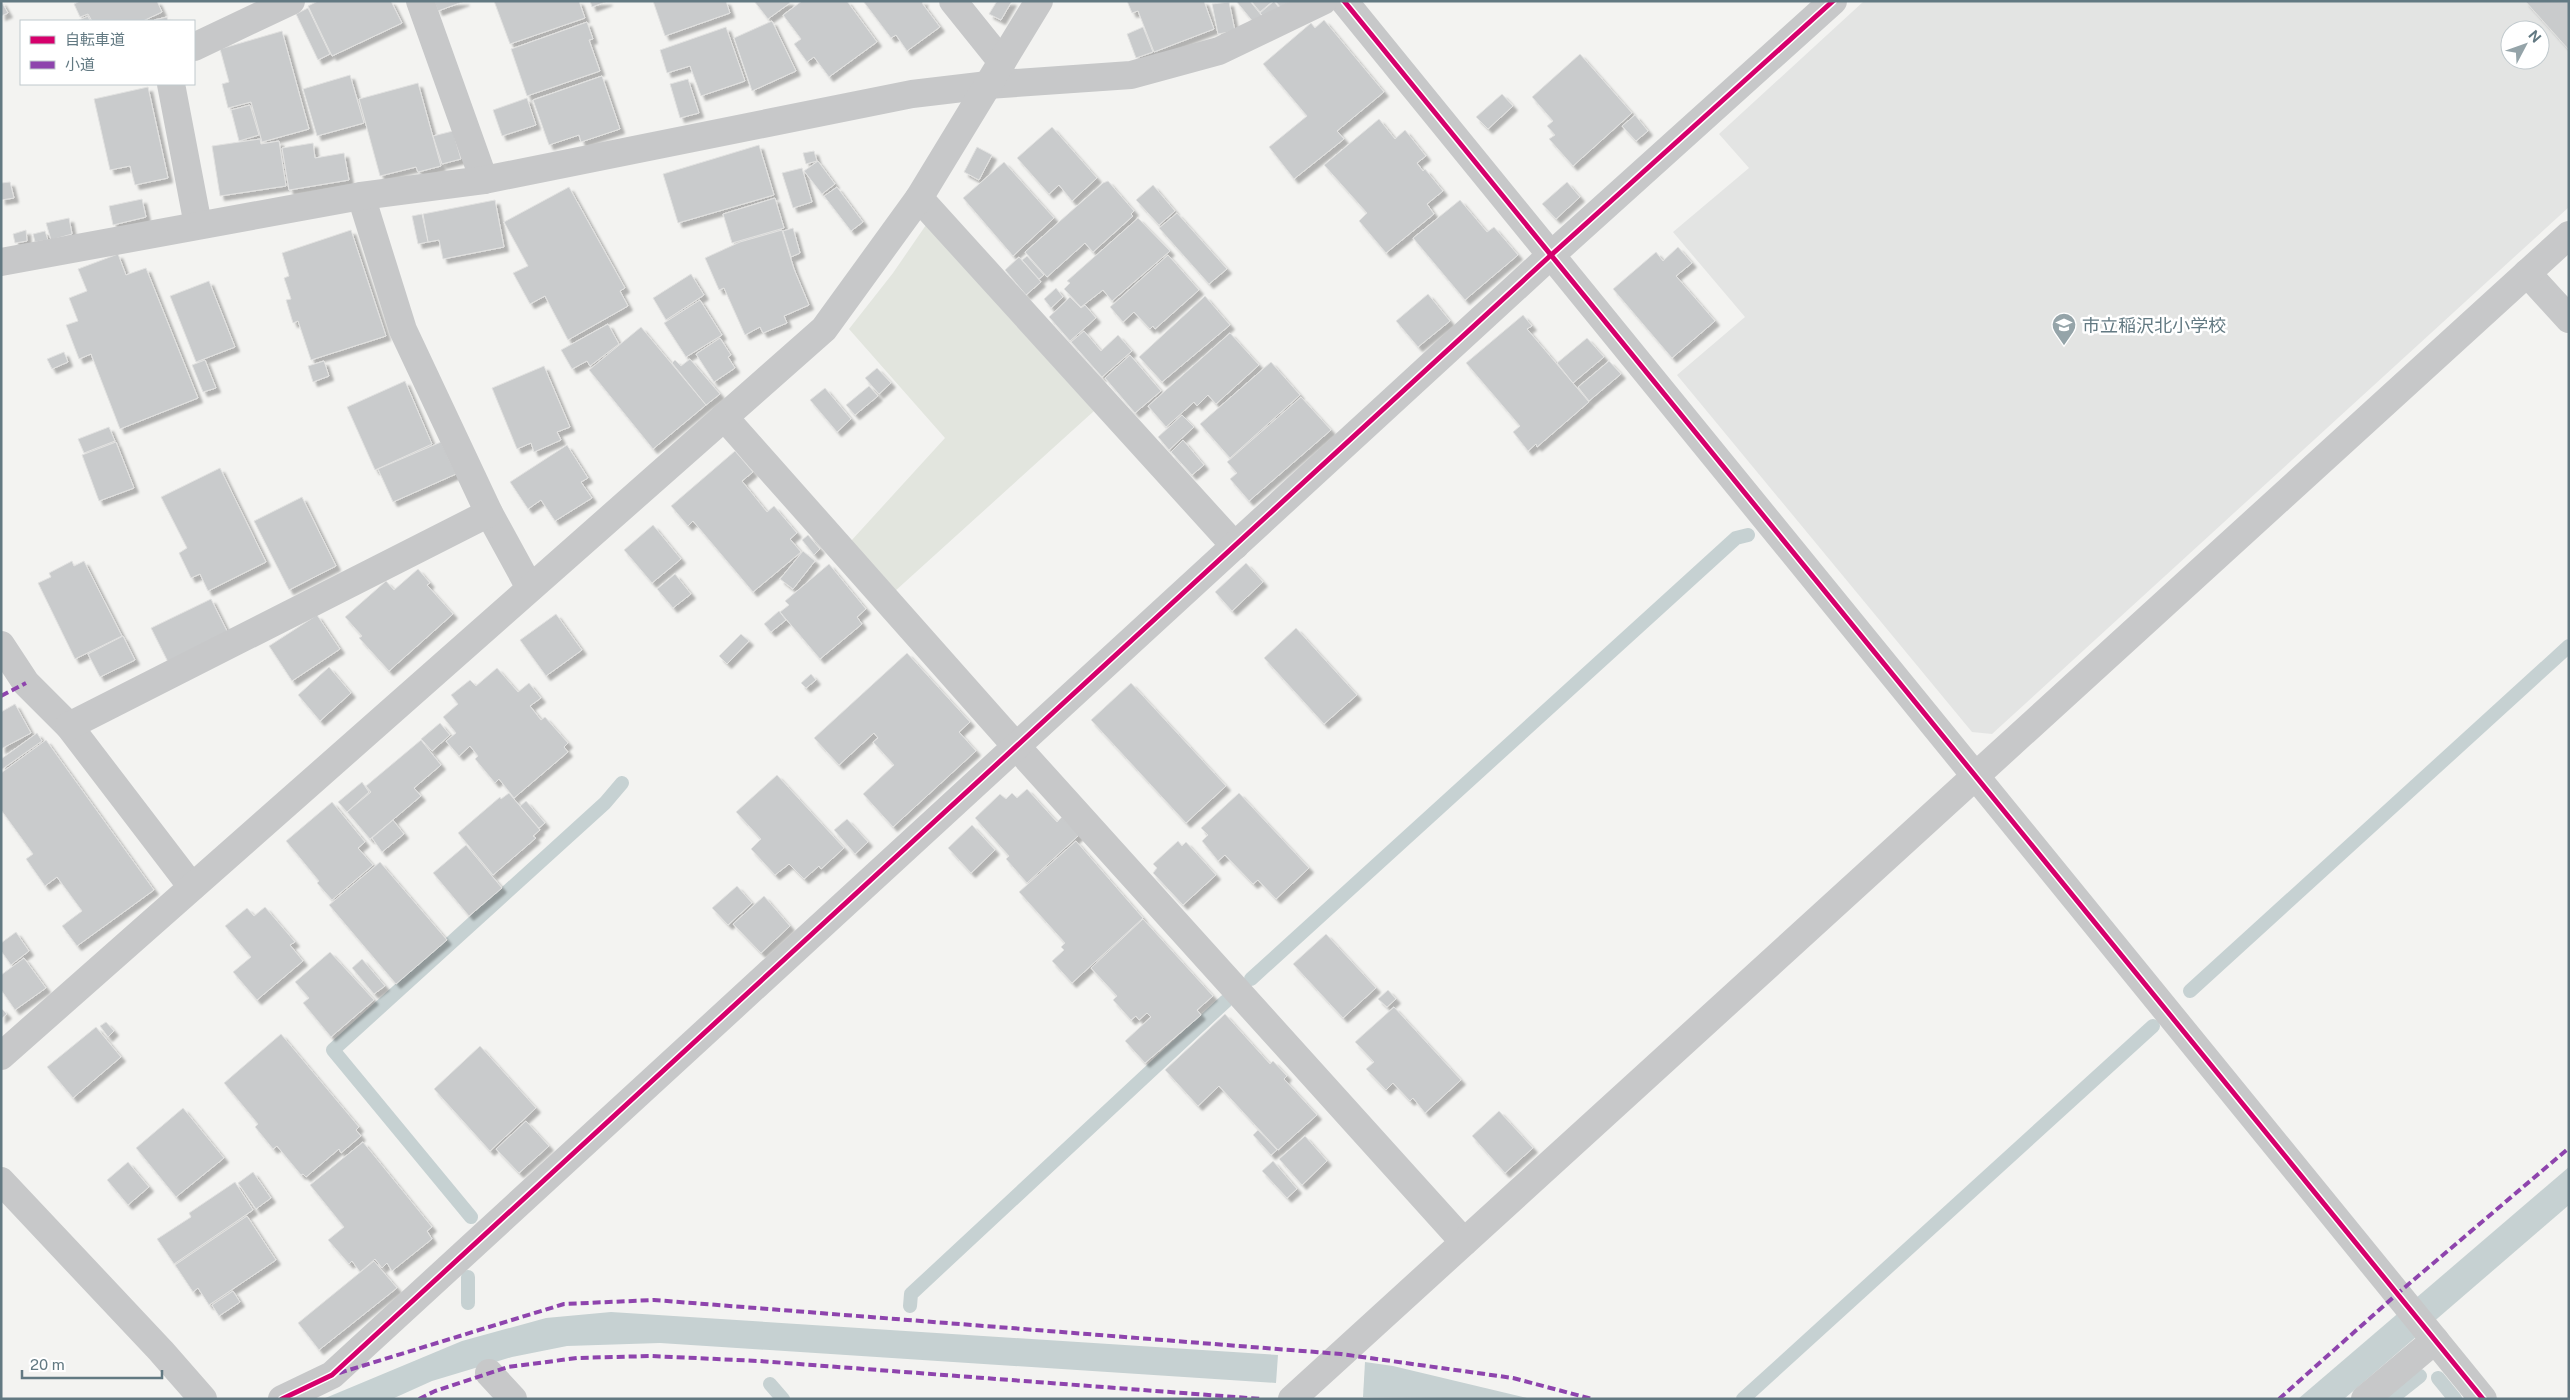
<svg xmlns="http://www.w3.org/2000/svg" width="2570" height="1400" viewBox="0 0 2570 1400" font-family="'Public Sans','Noto Sans JP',sans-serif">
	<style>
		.built { fill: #e3e4e3; fill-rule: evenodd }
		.green { fill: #e2e5de }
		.water { fill: #c6d1d2 }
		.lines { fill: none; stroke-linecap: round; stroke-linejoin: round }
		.stream { stroke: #c6d1d2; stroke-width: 14 }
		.building { fill: #c9cbcc; stroke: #e2e2e1; filter: url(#shadow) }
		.minor { stroke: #c7c8c9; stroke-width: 28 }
		.quiet { stroke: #8e44ad; stroke-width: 4; stroke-dasharray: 8 4; stroke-linecap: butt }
		.cycleway-casing { stroke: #fff; stroke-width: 8 }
		.cycleway { stroke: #d6006c; stroke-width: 5 }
		.labels { text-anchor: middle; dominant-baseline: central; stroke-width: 5; stroke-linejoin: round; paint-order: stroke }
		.poi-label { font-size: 18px; fill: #627982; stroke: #fff; text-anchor: start }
	</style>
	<defs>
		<filter id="shadow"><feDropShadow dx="4.5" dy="4.5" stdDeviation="1" flood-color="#0004"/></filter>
	</defs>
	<rect width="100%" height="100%" fill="#f3f3f1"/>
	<path class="built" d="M1864,1h705v206l-577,527 -20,-2 -295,-357 68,-58 -72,-85 76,-64 -30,-34zM2510,30h30v30h-30z"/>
	<path class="green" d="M926,225l168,186 -200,181 -43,-51 94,-103 -96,-109 44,-56z"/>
	<g class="water">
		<path d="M2569,1167v38l-225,194h-46z"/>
		<path d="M611,1312l667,43 -2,28 -616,-40 -93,3 -55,11 -80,24 -40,18h-69l139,-58 84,-23z"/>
		<path d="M1365,1362l28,4 138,33 -168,-2z"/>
	</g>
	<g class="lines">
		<g class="stream">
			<path d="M1251,979l485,-441 12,-3"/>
			<path d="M2190,991l379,-345"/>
			<path d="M471,1217l-138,-167 272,-247 17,-20"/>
			<path d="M468,1303v-26"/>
			<path d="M910,1306l1,-12 315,-293"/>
			<path d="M2438,1378l17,21"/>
			<path d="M770,1384l13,15"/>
			<path d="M1743,1399l410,-373"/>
			<path d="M2391,1399l29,-23"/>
		</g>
	</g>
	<g class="building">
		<path d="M1,1l7,12 -7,3z"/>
		<path d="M80,1h77l5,11 -19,9h-51l-4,-7 -8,3 -6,-13z"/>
		<path d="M318,1h73l11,22 -70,33 -24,-50z"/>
		<path d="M434,1h31l-27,10z"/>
		<path d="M494,1h85l6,17 -75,26z"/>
		<path d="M590,1h18l-16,6z"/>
		<path d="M653,1h73l4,12 -65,23z"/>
		<path d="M754,1h35l1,2 -22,16z"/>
		<path d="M802,1h45l30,41 -48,35 -15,-20 -7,5 -13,-18 7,-5 -18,-24z"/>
		<path d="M863,1h61l-2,2 18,24 -33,24 -11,-16 -5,3z"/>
		<path d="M997,1h15l-11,19 -12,-6z"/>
		<path d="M1127,1h77l10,28 -60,23 -16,-41 -6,2z"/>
		<path d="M1236,1h14l12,15 -8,7z"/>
		<path d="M1251,1h22l-13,11z"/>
		<path d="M1274,1l6,8 -13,11 -7,-7z"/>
		<path d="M1275,1h16l-10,7z"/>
		<path d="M2525,1h44v49z"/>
		<path d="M1229,2l6,29 -17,3 -6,-30z"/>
		<path d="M308,8l22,46 -12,6 -22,-46z"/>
		<path d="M88,16l2,5h-13z"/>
		<path d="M167,17l1,4h-14v-1z"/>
		<path d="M1324,20l60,72 -47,39 7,8 -50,40 -25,-32 38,-31 -44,-52 48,-41 4,5z"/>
		<path d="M772,21l24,50 -44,20 -18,-53z"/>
		<path d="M587,22l6,17 -4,1 11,31 -73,25 -16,-47z"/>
		<path d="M726,27l19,54 -44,15 -11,-30 -23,7 -7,-23z"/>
		<path d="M1143,27l10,25 -17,6 -9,-24z"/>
		<path d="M282,31l27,98 -47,13 -11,-40 -23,6 -6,-24 7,-2 -9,-33z"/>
		<path d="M1580,54l52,59 -59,53 -24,-27 6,-4 -8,-9 6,-5 -21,-24z"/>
		<path d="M350,75l14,48 -47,13 -14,-47z"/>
		<path d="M602,76l18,53 -39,13 -2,-7 -30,10 -16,-45z"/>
		<path d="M688,79l11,34 -19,5 -10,-34z"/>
		<path d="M418,83l23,83 -23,6 -2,-5 -36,9 -21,-77z"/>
		<path d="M148,87l20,91 -33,7 -5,-19 -20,4 -16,-71z"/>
		<path d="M1502,94l11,12 -25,23 -12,-12z"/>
		<path d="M527,98l9,27 -34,11 -9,-26z"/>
		<path d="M250,105l9,30 -20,6 -8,-31z"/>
		<path d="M1635,115l13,16 -12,10 -14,-15z"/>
		<path d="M1379,119l16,20 10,-9 21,26 -9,7 6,8 2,-2 18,22 -16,13 7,10 -48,39 -27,-32 8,-8 -43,-48z"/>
		<path d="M1052,127l45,51 -25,23 -13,-16 -10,9 -32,-36z"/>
		<path d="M453,131l8,28 -19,5 -9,-28z"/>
		<path d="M260,139l1,5 18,-3 7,45 -66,10 -8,-50z"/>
		<path d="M313,143l2,15 29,-5 5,27 -60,10 -7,-42z"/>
		<path d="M759,145l15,50 -96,28 -15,-49z"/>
		<path d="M977,147l15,8 -13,25 -15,-8z"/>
		<path d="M814,151l3,10 -11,3 -3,-11z"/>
		<path d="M818,161l17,23 -13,10 -18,-23z"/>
		<path d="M1004,162l50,56 -41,38 -50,-58z"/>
		<path d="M802,168l10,34 -19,6 -11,-35z"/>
		<path d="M1108,181l26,30 -3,3 2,2 -40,36 -8,-9 -38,34 -22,-25 78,-69z"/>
		<path d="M10,182l4,16 -13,2v-17z"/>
		<path d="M1567,182l13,15 -24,22 -14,-15z"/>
		<path d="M1153,185l22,26 -16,14 -23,-25z"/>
		<path d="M569,187l56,101 -5,3 8,15 -60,34 -23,-44 -15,8 -17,-31 15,-7 -24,-44z"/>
		<path d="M837,187l26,35 -12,9 -27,-35z"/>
		<path d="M775,198l9,30 -52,15 -9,-29z"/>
		<path d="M142,199l4,18 -33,8 -4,-19z"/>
		<path d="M495,200l9,47 -61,12 -4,-19 -11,2 -5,-28z"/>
		<path d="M1460,200l27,32 7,-5 24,28 -53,45 -52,-62z"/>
		<path d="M1177,213l50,56 -18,15 -50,-56z"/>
		<path d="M422,214l6,28 -10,2 -6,-28z"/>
		<path d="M69,218l3,16 -21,6 -5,-17z"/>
		<path d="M1138,218l32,33 -58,50 -9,-11 -22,17 -17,-18 6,-6 -3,-2z"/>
		<path d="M793,228l7,25 -9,4 -8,-26z"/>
		<path d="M26,230l1,11 -12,2 -2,-9z"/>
		<path d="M351,230l35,106 -75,24 -13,-39 -5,2 -7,-23 5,-1 -7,-21 5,-2 -7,-23z"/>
		<path d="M782,230l12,39 15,36 -25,11 3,7 -24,10 -3,-6 -15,8 -21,-47 -5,2 -14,-32 35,-16z"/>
		<path d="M45,231l3,9 -13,2 -2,-8z"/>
		<path d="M1678,247l14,16 -16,13 39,45 -43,37 -59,-69 43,-37 7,9z"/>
		<path d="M118,254l8,21 20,-7 52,130 -78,31 -29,-75 -12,5 -13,-34 12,-4 -9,-23 18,-7 -9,-22z"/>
		<path d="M1168,255l31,35 -44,39 -2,-3 -3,3 -16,-17 -11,10 -13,-15z"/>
		<path d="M1027,256l17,19 -5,4 -17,-19z"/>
		<path d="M1019,257l22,25 -15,13 -21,-25z"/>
		<path d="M691,274l13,21 -38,25 -13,-22z"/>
		<path d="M209,281l26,66 -39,15 -26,-66z"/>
		<path d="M1056,288l7,9 -12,11 -7,-9z"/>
		<path d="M1428,294l22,27 -32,26 -22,-26z"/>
		<path d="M1205,296l25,29 -68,57 -23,-25z"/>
		<path d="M1070,297l11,11 4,-3 11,13 -26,23 -21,-24z"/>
		<path d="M700,300l22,35 -36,22 -22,-34z"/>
		<path d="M1523,315l9,11 -5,3 62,73 -52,45 -1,-3 -8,7 -15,-19 7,-6 -54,-63z"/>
		<path d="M608,324l11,20 -29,22 -3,-5 -15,8 -11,-19z"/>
		<path d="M641,327l65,78 -53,44 -64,-79z"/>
		<path d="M1084,331l17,20 17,-16 14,16 -30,26 -31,-35z"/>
		<path d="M1230,333l29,32 -43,39 -8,-9 -11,11 -3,-4 -28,25 -18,-21z"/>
		<path d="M720,338l11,17 -3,2 7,11 -21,14 -18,-28z"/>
		<path d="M1587,338l17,19 -31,26 -16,-20z"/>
		<path d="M64,352l4,10 -16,7 -5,-10z"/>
		<path d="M1130,355l31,36 -26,22 -30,-35z"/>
		<path d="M690,359l30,35 -14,11 -34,-42 3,-3 6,6z"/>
		<path d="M205,360l11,28 -13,4 -11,-27z"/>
		<path d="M324,361l5,15 -16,6 -5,-16z"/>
		<path d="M1609,361l12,13 -32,27 -11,-14z"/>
		<path d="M1271,362l29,33 -70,63 -30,-34z"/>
		<path d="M544,366l26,61 -13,5 4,8 -27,12 -3,-9 -14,6 -25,-61z"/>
		<path d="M877,368l14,15 -12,11 -14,-16z"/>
		<path d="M405,381l27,63 -57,26 -28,-63z"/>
		<path d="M869,386l9,10 -23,19 -9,-10z"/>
		<path d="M825,388l26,31 -14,13 -27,-32z"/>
		<path d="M1301,397l30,33 -82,71 -19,-22 7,-6 -10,-11z"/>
		<path d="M1182,415l12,12 -25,23 -11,-13z"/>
		<path d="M109,427l6,14 -31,12 -6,-14z"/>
		<path d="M1183,440l21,25 -12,10 -21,-23z"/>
		<path d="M116,442l18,46 -35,13 -17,-46z"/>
		<path d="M441,442l15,32 -63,28 -15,-33z"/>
		<path d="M567,445l21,33 -7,4 11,16 -37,23 -14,-21 -13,9 -18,-27z"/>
		<path d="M735,451l18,21 -11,9 25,31 7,-6 23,27 -7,6 11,13 -48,40 -60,-71 -5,5 -17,-20z"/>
		<path d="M220,468l46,94 -58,29 -8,-17 -9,4 -12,-25 8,-5 -26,-51z"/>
		<path d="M302,497l34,69 -47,24 -35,-69z"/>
		<path d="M653,525l28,34 -29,24 -28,-33z"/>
		<path d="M808,535l12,14 -6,6 -12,-15z"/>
		<path d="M803,551l12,10 -22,28 -13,-10z"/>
		<path d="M72,561l2,5 10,-5 38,75 -47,23 -37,-76 13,-6 -2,-4z"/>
		<path d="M1246,563l17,19 -31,29 -17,-19z"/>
		<path d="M829,564l37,45 -9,8 5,7 -42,35 -40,-47 9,-7 -4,-4z"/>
		<path d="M418,569l12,14 -3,2 26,29 -64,57 -30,-33 3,-2 -17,-19 41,-36 8,9z"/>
		<path d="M675,574l16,20 -18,14 -16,-19z"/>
		<path d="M211,599l18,36 -60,29 -18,-36z"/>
		<path d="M779,611l7,9 -15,12 -7,-8z"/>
		<path d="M556,614l26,36 -36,26 -26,-36z"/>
		<path d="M317,615l23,34 -48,32 -23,-35z"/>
		<path d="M1296,628l61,67 -33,29 -60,-66z"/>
		<path d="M741,634l8,7 -22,23 -8,-8z"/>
		<path d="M123,636l12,24 -35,17 -12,-23z"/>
		<path d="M907,653l63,69 -11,10 17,19 -83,76 -30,-33 31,-29 -21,-23 5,-4 -4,-5 -35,32 -25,-27z"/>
		<path d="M329,667l22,26 -31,28 -22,-26z"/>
		<path d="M497,668l21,24 11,-9 12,15 -11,8 11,14 4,-3 23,26 -4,4 4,5 -54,46 -15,-19 -4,4 -20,-24 3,-3 -8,-10 -11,10 -13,-15 10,-8 -13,-16 15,-13 -7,-9 19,-15 6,6z"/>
		<path d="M811,674l5,6 -10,8 -5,-5z"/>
		<path d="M1131,683l95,103 -40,37 -95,-103z"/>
		<path d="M15,704l16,29 -30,16v-37z"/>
		<path d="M440,723l10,12 -18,16 -11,-12z"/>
		<path d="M37,733l5,8 -41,29v-11z"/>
		<path d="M46,740l108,150 -77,56 -15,-20 20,-15 -25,-34 -12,9 -19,-27 7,-5 -32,-44v-37z"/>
		<path d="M421,740l20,25 -27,23 7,8 -51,43 -23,-27 24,-20 -5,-6z"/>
		<path d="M777,775l67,73 -23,21 -2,-3 -15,13 -15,-15 -14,11 -24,-26 10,-10 -25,-27z"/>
		<path d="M362,782l7,10 -22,20 -9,-10z"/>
		<path d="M1027,789l30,33 5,-5 17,18 -52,48 -21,-24 3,-3 -34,-38 25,-24 6,5 6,-6 5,5z"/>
		<path d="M509,793l31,37 -7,6 3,2 -43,37 -35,-42 42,-36 1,2z"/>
		<path d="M1239,793l70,75 -33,31 -18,-19 -5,4 -28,-29 -7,6 -16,-20 6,-6 -7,-7z"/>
		<path d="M526,801l19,22 -6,5 -19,-22z"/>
		<path d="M332,802l33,40 -7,6 15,17 -41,35 -15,-17 2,-2 -33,-40z"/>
		<path d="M847,819l21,23 -13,12 -21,-24z"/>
		<path d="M393,820l11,14 -22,18 -10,-14z"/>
		<path d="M972,825l23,25 -24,23 -23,-25z"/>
		<path d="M1076,841l67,77 -71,65 -20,-22 12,-11 -3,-3 4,-4 -46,-51z"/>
		<path d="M1178,841l4,5 4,-4 30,33 -33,30 -30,-32 4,-5 -4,-4z"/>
		<path d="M466,845l36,43 -33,28 -36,-43z"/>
		<path d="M380,862l67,78 -51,44 -67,-79z"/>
		<path d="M737,886l15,17 -24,22 -16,-17z"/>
		<path d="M764,896l26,30 -29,27 -28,-29z"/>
		<path d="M265,907l30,35 -5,3 13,16 -46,39 -24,-28 18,-15 -26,-31 22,-18 7,8z"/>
		<path d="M1143,919l70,77 -16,14 4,5 -56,48 -20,-22 26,-24 -4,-4 -8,7 -3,-4 -5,4 -18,-20 4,-4 -26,-28z"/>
		<path d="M16,932l13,19 -18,14 -10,-14v-8z"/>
		<path d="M1326,934l50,54 -33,30 -50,-54z"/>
		<path d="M330,952l44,48 -43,37 -28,-34 6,-5 -14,-16z"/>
		<path d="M24,958l22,30 -31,22 -14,-20v-15z"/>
		<path d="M362,959l23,27 -11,8 -22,-26z"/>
		<path d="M1388,990l8,9 -9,8 -9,-8z"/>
		<path d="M1394,1007l67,73 -36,33 -12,-15 -3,3 -17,-18 -7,7 -20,-21 8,-7 -19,-20z"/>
		<path d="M1,1008l6,6 -6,5z"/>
		<path d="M1225,1014l45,50 3,-3 14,15 -3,3 33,36 -39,35 -59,-64 -21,20 -33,-36z"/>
		<path d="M106,1022l8,9 -6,6 -8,-11z"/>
		<path d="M96,1027l25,30 -48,41 -26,-31z"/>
		<path d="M281,1034l78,93 -3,3 5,6 -20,17 -2,-4 -33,28 -3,-3 -2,1 -24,-29 -4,3 -18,-22 3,-3 -34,-41z"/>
		<path d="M480,1046l56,62 -46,43 -56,-62z"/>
		<path d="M183,1108l41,50 -48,39 -40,-49z"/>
		<path d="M1499,1111l34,37 -28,25 -33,-37z"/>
		<path d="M526,1121l23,25 -30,27 -23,-24z"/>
		<path d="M1258,1130l19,20 -6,5 -18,-20z"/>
		<path d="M1305,1136l22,25 -25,24 -23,-26z"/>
		<path d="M363,1142l69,85 -5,4 5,8 -40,32 -5,-8 -5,5 -7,-9 -15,13 -8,-11 -3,3 -21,-24 16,-13 -34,-42z"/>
		<path d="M1273,1161l24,28 -10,9 -25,-27z"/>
		<path d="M128,1162l21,25 -21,18 -21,-25z"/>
		<path d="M253,1172l18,26 -15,11 -18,-26z"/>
		<path d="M235,1182l18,28 -79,54 -17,-25 34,-22 -2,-4z"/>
		<path d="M247,1216l29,44 -67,45 -11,-17 -5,4 -18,-27z"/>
		<path d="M374,1261l23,27 -78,62 -21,-27z"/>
		<path d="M233,1291l7,11 -21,14 -7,-11z"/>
	</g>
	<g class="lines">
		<g class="minor">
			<path d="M420,1l64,179"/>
			<path d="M953,1l49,61"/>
			<path d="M1344,1l1139,1398"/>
			<path d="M194,47l97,-46"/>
			<path d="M171,84l27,141"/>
			<path d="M361,196l42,134 86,183 41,75"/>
			<path d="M919,198l316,348"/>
			<path d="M1,262l360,-66 123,-16 428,-86 76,-9 143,-10 88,-24 104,-50"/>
			<path d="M2527,273l42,46"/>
			<path d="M724,417l292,329 448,496"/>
			<path d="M1,645l25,38 43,43 123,161"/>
			<path d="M69,726l420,-213"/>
			<path d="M1,1056l823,-727 95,-131 120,-197"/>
			<path d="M1,1181l160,170 42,48"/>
			<path d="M489,1373l24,26"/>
			<path d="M282,1399l50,-24 1218,-1119 283,-255"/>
			<path d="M1292,1399l1277,-1164"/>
			<path d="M2365,1399l70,-59"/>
		</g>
		<g class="quiet">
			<path d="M1,696l25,-13"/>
			<path d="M339,1373l225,-69 90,-4 687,54 172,24 79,21"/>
			<path d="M419,1399l16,-8 73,-24 69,-9 74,-2 108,5 503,38"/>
			<path d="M2279,1399l118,-105 172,-146"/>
		</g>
		<defs>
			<g id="cycleway">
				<path d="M1344,1l1139,1398"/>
				<path d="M282,1399l50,-24 1218,-1119 283,-255"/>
			</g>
		</defs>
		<use href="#cycleway" class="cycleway-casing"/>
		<use href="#cycleway" class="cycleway"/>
	</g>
	<defs>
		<symbol id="school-pin" viewBox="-11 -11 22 30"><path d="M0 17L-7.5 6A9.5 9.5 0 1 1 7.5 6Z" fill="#95a4a9" stroke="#fff"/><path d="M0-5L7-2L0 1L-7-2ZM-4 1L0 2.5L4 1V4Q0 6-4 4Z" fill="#fff"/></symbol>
	</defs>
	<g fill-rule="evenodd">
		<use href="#school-pin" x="2050" y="311" width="28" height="38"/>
	</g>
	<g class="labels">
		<g class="poi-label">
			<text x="2082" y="325">市立稲沢北小学校</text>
		</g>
	</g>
	<rect width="2570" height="1400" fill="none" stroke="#627982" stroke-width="5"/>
	<rect x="20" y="20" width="175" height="65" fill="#ffffff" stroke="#c0c9cd"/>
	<rect x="30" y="36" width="25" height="8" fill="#d6006c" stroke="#c0c9cd"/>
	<text x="65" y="45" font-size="15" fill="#627982">自転車道</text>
	<rect x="30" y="61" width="25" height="8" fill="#8e44ad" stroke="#c0c9cd"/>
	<text x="65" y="70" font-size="15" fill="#627982">小道</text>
	<g transform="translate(2525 45) rotate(49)"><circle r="24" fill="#ffffff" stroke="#c0c9cd"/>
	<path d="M0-4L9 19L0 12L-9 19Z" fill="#95a4a9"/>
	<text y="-8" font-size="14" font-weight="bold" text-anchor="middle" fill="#627982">N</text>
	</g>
	<path d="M22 1370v8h140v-8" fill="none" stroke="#627982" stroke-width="2.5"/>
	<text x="30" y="1370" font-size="15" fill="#627982" stroke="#ffffff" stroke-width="4" paint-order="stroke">20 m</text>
</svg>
